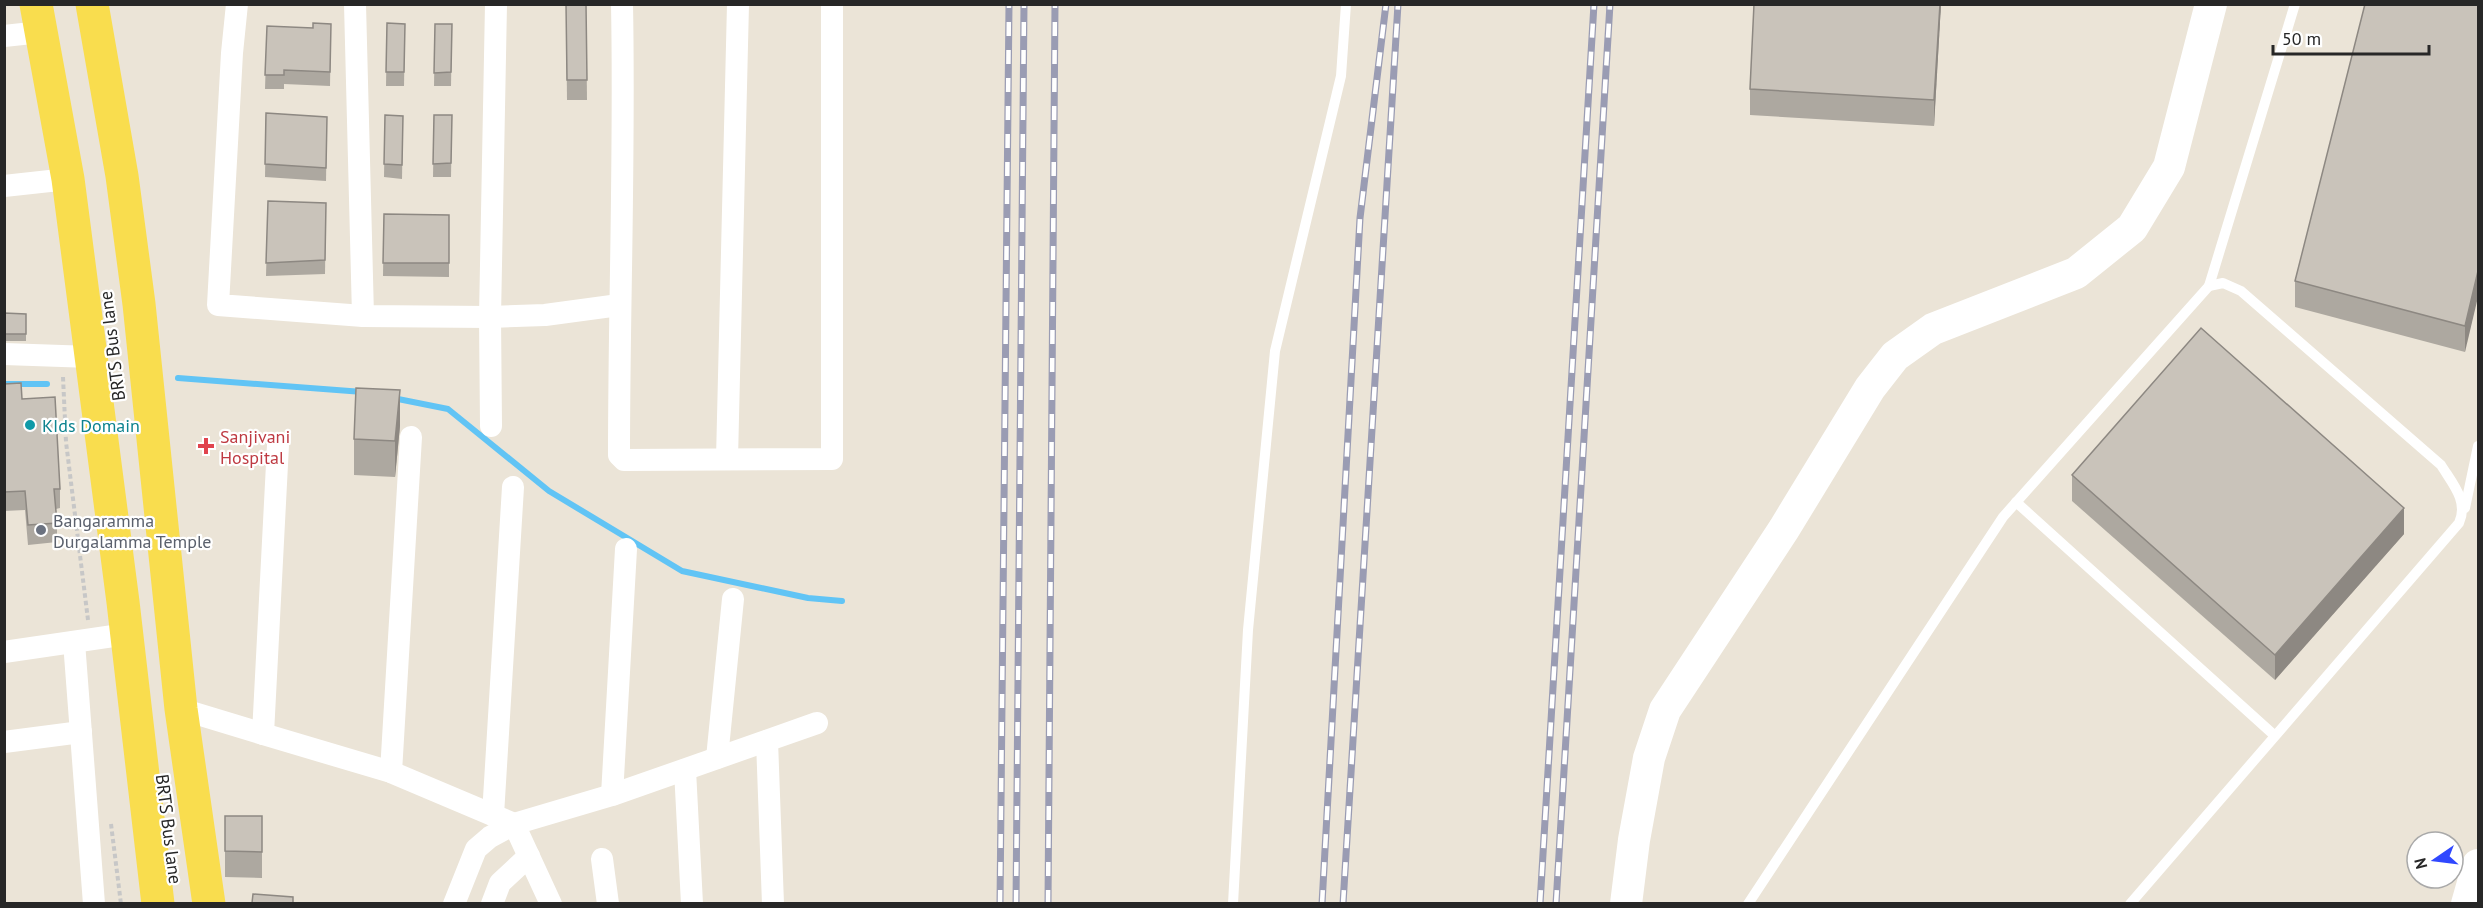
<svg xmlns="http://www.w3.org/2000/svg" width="2483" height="908" viewBox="0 0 2483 908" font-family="'PT Sans',sans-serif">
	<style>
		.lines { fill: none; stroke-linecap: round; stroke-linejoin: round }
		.stream { stroke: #61c4f5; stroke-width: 6 }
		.path { stroke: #c7c7c7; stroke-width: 4; stroke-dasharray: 4.5 3; stroke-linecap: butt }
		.lane { stroke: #fff; stroke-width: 10 }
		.street { stroke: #fff; stroke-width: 22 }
		.secondary { stroke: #fff; stroke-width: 32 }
		.primary { stroke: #f9dd4e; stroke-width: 33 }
		.rail-casing { stroke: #9a9cb3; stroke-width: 7 }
		.rail { stroke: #fff; stroke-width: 4.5; stroke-dasharray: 14; stroke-linecap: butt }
		.wall { fill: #ada8a0 }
		.shaded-wall { fill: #8d8882 }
		.building { fill: #c9c3ba; stroke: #8d8882; stroke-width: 1.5 }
		.culture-dot { fill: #0f9aa8; stroke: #fff; stroke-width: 2 }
		.health-dot { fill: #e0444e; stroke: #fff; stroke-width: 2 }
		.worship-dot { fill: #6b7280; stroke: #fff; stroke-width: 2 }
		.labels { text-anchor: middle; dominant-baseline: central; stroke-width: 4.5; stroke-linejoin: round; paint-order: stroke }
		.street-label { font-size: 18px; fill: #272727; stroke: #fff }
		.culture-label { font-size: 18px; fill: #0d838f; stroke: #fff; text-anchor: start }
		.health-label { font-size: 18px; fill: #be3a42; stroke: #fff; text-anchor: start }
		.worship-label { font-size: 18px; fill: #5b616d; stroke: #fff; text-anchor: start }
	</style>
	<rect width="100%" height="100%" fill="#ebe4d7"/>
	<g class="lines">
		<g class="stream">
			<path d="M178,378l185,14"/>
			<path d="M4,384h43"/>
			<path d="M393,398l55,11 101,82 133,80 126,27 34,3"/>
		</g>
		<g class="path">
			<path d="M63,377l3,65 22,178"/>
			<path d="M111,824l10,80"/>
		</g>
		<g class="lane">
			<path d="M2209,286l86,-282"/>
			<path d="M2016,502l258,233"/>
			<path d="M2465,508l13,-62"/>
			<path d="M1233,904l15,-274 27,-279 66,-275 5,-72"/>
			<path d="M1748,904l255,-387 206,-231 14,-3 18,8 200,174c11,18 28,36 18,58l-329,381"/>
		</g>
		<g class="street">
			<path d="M237,4l-5,49 -14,252 145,11 127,1 55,-2 74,-10"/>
			<path d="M355,4l8,312"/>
			<path d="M622,4c3,151 -3,300 -3,451l5,5 208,-1v-455"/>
			<path d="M4,36l37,-4"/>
			<path d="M4,186l64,-7"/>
			<path d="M4,354l87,3"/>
			<path d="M491,426l-1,-109 6,-313"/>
			<path d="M278,445l-15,289 128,38 123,52 37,80"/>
			<path d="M727,459l11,-455"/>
			<path d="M74,642l20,262"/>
			<path d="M4,652l123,-18"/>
			<path d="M181,709l82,25"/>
			<path d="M767,741l6,163"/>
			<path d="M4,742l77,-10"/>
			<path d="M717,758l16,-159"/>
			<path d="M685,770l7,134"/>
			<path d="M391,772l20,-335"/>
			<path d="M612,795l14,-246"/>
			<path d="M493,815l20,-328"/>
			<path d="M602,859l6,45"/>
			<path d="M454,904l22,-55 14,-12 24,-13 98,-29 205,-72"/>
			<path d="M492,904l8,-21 29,-27"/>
		</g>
		<g class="secondary">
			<path d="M1626,904l8,-64 15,-82 16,-48 119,-181 86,-141 25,-32 38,-27 143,-56 56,-45 37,-61 42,-163"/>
			<path d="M2467,904l11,-39"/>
		</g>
		<g class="primary">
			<path d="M36,4l32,175 55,423 35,302"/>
			<path d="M92,4l30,172 17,128 42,405 28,195"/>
		</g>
		<defs>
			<g id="rail">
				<path d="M1000,904l9,-900"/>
				<path d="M1016,904l8,-900"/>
				<path d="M1048,904l7,-900"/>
				<path d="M1322,904l38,-686 26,-214"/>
				<path d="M1343,904l55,-900"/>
				<path d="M1540,904l54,-900"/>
				<path d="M1556,904l54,-900"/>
			</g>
		</defs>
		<use href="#rail" class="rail-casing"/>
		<use href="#rail" class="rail"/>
	</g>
	<g class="wall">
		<path d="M566,4h20l1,96h-20z"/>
		<path d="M1754,4h187l-7,122 -184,-11v-26z"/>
		<path d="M2478,4l-13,348 -170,-45v-26z"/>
		<path d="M387,23l18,1 -1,62h-18z"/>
		<path d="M331,24l-1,62 -46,-2v5h-19l2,-63 46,2z"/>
		<path d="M435,24h17l-1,62h-17z"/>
		<path d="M266,113l61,4 -1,64 -61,-4z"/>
		<path d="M385,115l18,1 -1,63 -18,-2z"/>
		<path d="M434,115h18l-1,62h-18z"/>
		<path d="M268,201l58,2 -1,71 -59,2z"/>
		<path d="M384,214l65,1v62l-66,-1z"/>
		<path d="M4,313l22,1v27h-22z"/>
		<path d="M4,384l18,15 38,90v19l-4,1 1,14v19l-29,3 -3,-35 -21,1z"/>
		<path d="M400,426l-5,51 -41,-2v-36z"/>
		<path d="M2072,475l332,59 -129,146 -203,-179z"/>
		<path d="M225,816h37v62l-37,-1z"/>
	</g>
	<g class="shaded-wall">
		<path d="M1940,4h1l-7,122v-26z"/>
		<path d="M2478,271v26l-13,55v-26z"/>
		<path d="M400,390v36l-5,51v-36z"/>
		<path d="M2404,508v26l-129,146v-25z"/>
	</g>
	<g class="building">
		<path d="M566,4h20l1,76h-20z"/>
		<path d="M1754,4h186l-6,96 -184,-11z"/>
		<path d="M2365,4h113v267l-13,55 -170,-45z"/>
		<path d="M313,23l18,1 -1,48 -46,-2v5h-19l2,-49 46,2z"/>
		<path d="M387,23l18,1 -1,48h-18z"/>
		<path d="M435,24h17l-1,48 -17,1z"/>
		<path d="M266,113l61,4 -1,51 -61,-4z"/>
		<path d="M385,115l18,1 -1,49 -18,-1z"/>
		<path d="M434,115h18l-1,48 -18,1z"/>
		<path d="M268,201l58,2 -1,57 -59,3z"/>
		<path d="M384,214l65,1v48h-66z"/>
		<path d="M4,313l22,1v20h-22z"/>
		<path d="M2201,328l203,180 -129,147 -203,-180z"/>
		<path d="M21,383l1,16 33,-2 5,92h-6l3,34 -29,2 -3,-34 -21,1v-108z"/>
		<path d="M356,388l44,2 -5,51 -41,-2z"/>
		<path d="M225,816h37v36l-37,-1z"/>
		<path d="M253,894l40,3v6h-41z"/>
	</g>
	<circle class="culture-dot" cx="30" cy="425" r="6"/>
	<path class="health-dot" d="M203 437h6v6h6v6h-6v6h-6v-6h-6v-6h6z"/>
	<circle class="worship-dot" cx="41" cy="530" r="6"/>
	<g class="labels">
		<g class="street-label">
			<text transform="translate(112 346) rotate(-97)">BRTS Bus lane</text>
			<text transform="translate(169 829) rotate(83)">BRTS Bus lane</text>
		</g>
		<g class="culture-label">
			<text x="42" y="425">KIds Domain</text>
		</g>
		<g class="health-label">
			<text x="220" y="436">Sanjivani<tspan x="220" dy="21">Hospital</tspan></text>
		</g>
		<g class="worship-label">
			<text x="53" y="520">Bangaramma<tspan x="53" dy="21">Durgalamma Temple</tspan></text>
		</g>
	</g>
	<rect width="2483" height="908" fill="none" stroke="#272727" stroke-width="12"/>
	<g transform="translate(2435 860) rotate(256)"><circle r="28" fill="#ffffff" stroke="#a9a9a9" stroke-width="1.5"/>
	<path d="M0-4.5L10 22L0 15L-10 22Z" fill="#3048ff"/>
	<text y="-9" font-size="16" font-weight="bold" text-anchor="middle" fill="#272727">N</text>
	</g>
	<path d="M2273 45v9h156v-9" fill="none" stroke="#272727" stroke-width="3"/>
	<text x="2282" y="45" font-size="18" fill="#272727" stroke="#ffffff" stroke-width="4.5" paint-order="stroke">50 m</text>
</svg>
